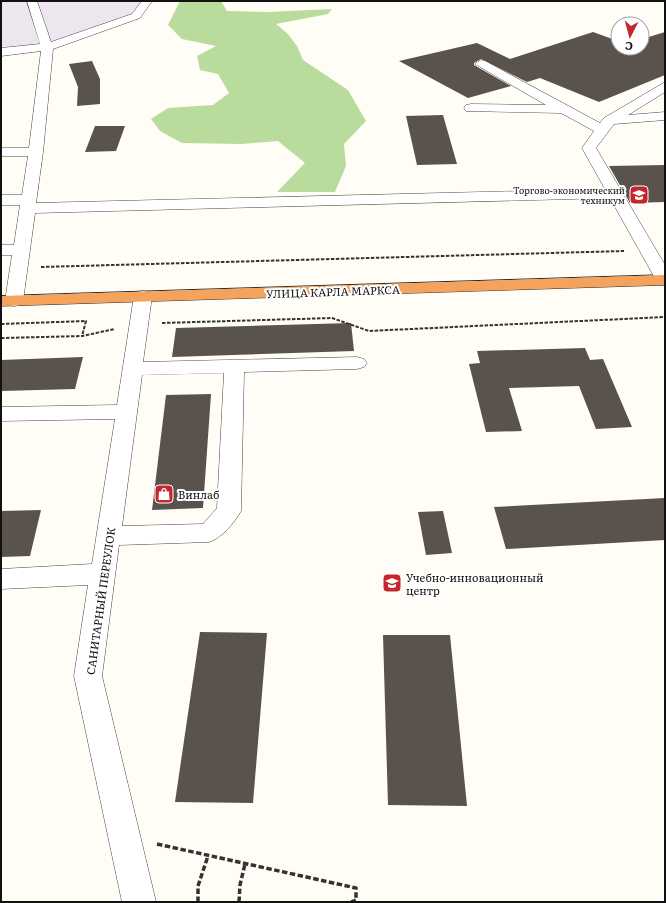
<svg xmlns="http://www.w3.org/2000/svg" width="666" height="903" viewBox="0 0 666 903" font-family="Literata,serif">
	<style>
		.industrial { fill: #eee6ef }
		.forest { fill: #b9dc9c }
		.building { fill: #5a524d }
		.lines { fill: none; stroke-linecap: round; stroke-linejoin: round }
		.minor-casing { stroke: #444; stroke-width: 1 }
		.highway-casing { stroke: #222; stroke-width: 1 }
		.path-far1 { stroke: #333; stroke-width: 2; stroke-dasharray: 3.5 1.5; stroke-linecap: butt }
		.path { stroke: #333; stroke-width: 3.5; stroke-dasharray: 5.5 2.5; stroke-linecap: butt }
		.minor { fill: #fff; fill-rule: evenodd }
		.highway { fill: #f5a25d; fill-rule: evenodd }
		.labels { text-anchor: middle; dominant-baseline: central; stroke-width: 4; stroke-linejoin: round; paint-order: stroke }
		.far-poi-label { font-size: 9px; fill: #111; stroke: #fff; text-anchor: end }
		.street-label { font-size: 11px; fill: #111; stroke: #fff }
		.poi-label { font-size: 11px; fill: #111; stroke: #fff; text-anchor: start }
	</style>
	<rect width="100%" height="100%" fill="#fffdf5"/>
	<path class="industrial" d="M1,1h141l-9,14 -59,22 -36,7 -37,3z"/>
	<path class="forest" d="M180,1h41l6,10 41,1 64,-3 -4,5 -52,10 12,10 9,12 6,14 45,30 18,31 -22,23 2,22 -11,26h-58l28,-29 -27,-22 -36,3 -60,-1 -22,-12 -9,-12 17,-11 45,-3 16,-12 -11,-19 -18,-4 -3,-14 19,-10 -34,-7 -14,-14z"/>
	<g class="building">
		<path d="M593,32l25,9v7h24v-9l23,-7v43l-66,27 -59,-24 -13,4 -46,-23 -7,4v2l37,21 -43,12 -69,-37 78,-18 33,16z"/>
		<path d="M92,61l8,18v25l-23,2 1,-19 -9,-23z"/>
		<path d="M443,115l14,49 -40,1 -11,-49z"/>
		<path d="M95,126h30l-9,25 -31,1z"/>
		<path d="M665,165v37l-35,1 -21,-37z"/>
		<path d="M351,323l3,28 -182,6 4,-29z"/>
		<path d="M585,348l5,12 13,-1 29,68 -36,2 -17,-43 -70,2 13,43 -36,1 -17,-68 11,-1 -3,-12z"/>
		<path d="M83,357l-8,32 -74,2v-31z"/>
		<path d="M211,394l-8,114 -51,2 14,-115z"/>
		<path d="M665,498v42l-159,9 -12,-42z"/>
		<path d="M41,510l-11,46 -29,1v-46z"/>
		<path d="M443,511l9,42 -26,2 -8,-43z"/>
		<path d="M200,632l67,1 -14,170 -78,-1z"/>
		<path d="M383,635h67l17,171 -79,-1z"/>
	</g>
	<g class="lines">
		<defs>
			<g id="minor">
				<path d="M27,1h10l14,41 81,-28 10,-13h10l-12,17 -87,31 -10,103 -7,51 569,-14 -23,-41 12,-17 -33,-18 -95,-2 -2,-3 2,-3 5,-1 75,1 -71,-41 6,-4 4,1 115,62 4,-5 61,-36v10l-37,23 37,-3v8l-51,4 -18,24 69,117v20l-6,-1 -3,-4 -46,-82 -575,15 -12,88 -3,4 -6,1 -6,-1 -3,-4 7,-46h-11v-10h13l6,-40h-19v-10h21l6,-39h-27v-8h28l12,-97 -40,5v-8l39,-4z"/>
				<path d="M143,291l6,1 3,4 -9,66 214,-5 7,2 3,4 -3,4 -7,2 -113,3 -3,139c-7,12 -19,27 -32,31l-90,3 -17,131 54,226h-34l-48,-226 14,-91 -87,4v-20l91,-5 23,-145 -114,2v-14l116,-2 17,-109 3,-4zM224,373l-7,135 -14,16 -81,2 20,-151z"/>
			</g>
			<path id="highway" d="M665,275v10l-664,21v-10z"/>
		</defs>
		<use href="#minor" class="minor-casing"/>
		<use href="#highway" class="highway-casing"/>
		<g class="path-far1">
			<path d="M41,267l583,-16"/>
			<path d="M162,323l170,-5 37,13 296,-14"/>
			<path d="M1,324l85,-3 -4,15"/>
			<path d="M1,338l81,-2 33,-7"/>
		</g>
		<g class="path">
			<path d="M157,844l199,44v12l-5,2"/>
			<path d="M198,902v-16l10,-30"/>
			<path d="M239,902l1,-17 5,-21"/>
		</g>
		<use href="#minor" class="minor"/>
		<use href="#highway" class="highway"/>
	</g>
	<defs>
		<symbol id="university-square" viewBox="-11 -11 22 22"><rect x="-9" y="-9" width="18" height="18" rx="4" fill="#c4262e" stroke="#fff"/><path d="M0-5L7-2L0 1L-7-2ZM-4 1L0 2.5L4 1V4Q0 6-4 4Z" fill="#fff"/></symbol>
		<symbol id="shop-square" viewBox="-11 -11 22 22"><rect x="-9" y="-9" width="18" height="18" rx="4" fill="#c4262e" stroke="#fff"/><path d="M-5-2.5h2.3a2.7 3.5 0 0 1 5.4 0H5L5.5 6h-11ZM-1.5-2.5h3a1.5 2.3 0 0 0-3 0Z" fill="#fff"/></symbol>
	</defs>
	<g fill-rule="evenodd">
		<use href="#university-square" x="628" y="184" width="22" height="22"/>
		<use href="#shop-square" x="153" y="483" width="22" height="22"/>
		<use href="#university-square" x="381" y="572" width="22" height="22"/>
	</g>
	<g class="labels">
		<g class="far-poi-label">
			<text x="625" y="190">Торгово-экономический<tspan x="625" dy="10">техникум</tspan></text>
		</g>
		<g class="street-label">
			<text transform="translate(333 291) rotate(-2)">УЛИЦА КАРЛА МАРКСА</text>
			<text transform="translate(100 601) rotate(-82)">САНИТАРНЫЙ ПЕРЕУЛОК</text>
		</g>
		<g class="poi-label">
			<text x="178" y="494">Винлаб</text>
			<text x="406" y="577">Учебно-инновационный<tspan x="406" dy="13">центр</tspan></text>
		</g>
	</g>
	<rect width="666" height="903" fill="none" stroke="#111111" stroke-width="4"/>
	<g transform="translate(630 36) rotate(186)"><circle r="19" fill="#ffffff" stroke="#a0a0a0"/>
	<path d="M0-3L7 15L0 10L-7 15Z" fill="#c4262e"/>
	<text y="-6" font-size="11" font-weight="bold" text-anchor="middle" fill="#111111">С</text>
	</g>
</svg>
